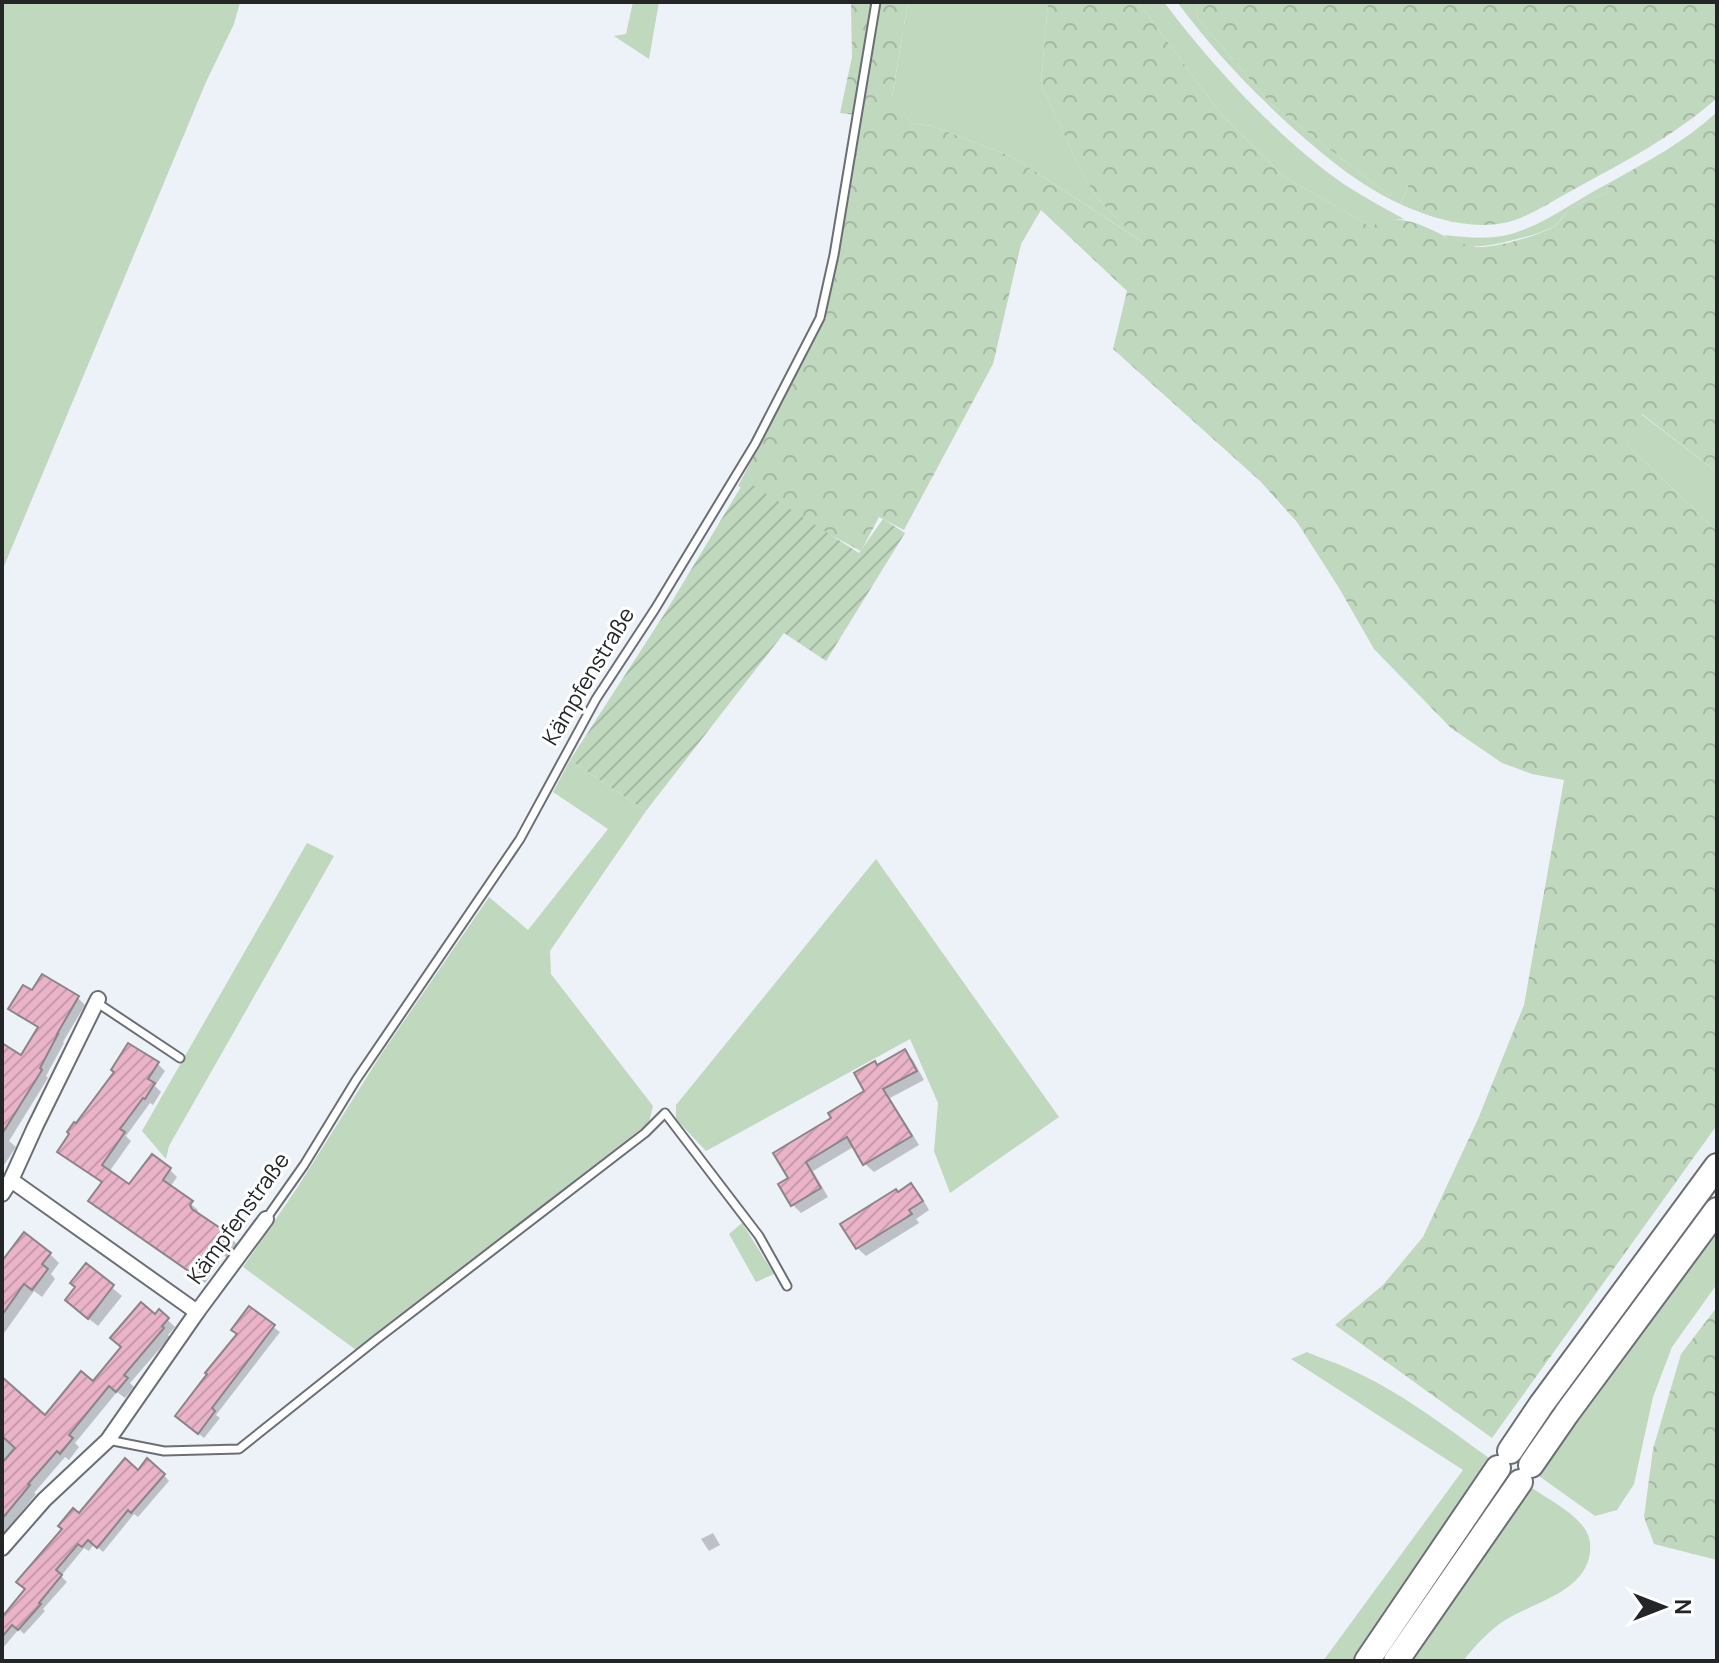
<svg xmlns="http://www.w3.org/2000/svg" width="1719" height="1663" viewBox="0 0 1719 1663" font-family="Manrope,sans-serif">
	<style>
		.grass { fill: #c0d8bd }
		.forest { fill: url(#forest-crowns) }
		.garden { fill: url(#garden-furrows) }
		.shadow { fill: #0003 }
		.building { fill: url(#building-hatch); stroke: #8c8487; stroke-width: 2 }
		.lines { fill: none; stroke-linecap: round; stroke-linejoin: round }
		.service-casing { stroke: #6b6f75; stroke-width: 11 }
		.minor-casing { stroke: #6b6f75; stroke-width: 18 }
		.trunk-casing { stroke: #6b6f75; stroke-width: 28 }
		.service { stroke: #fff; stroke-width: 7 }
		.minor { stroke: #fff; stroke-width: 14 }
		.trunk { stroke: #fff; stroke-width: 24 }
		.labels { text-anchor: middle; dominant-baseline: central; stroke-width: 6; stroke-linejoin: round; paint-order: stroke }
		.street-label { font-size: 22px; fill: #232527; stroke: #fff }
	</style>
	<defs>
		<pattern id="forest-crowns" width="20" height="18" patternUnits="userSpaceOnUse" patternTransform="scale(2)"><rect width="20" height="18" fill="#c0d8bd"/><path d="M2 6a3 3 0 1 1 6 0M12 15a3 3 0 1 1 6 0" fill="none" stroke="#a5b9a2"/></pattern>
		<pattern id="garden-furrows" width="10" height="10" patternUnits="userSpaceOnUse" patternTransform="scale(2)"><rect width="10" height="10" fill="#c0d8bd"/><path d="M-1 1l2-2M0 10L10 0M9 11l2-2" fill="none" stroke="#a5b9a2"/></pattern>
		<pattern id="building-hatch" width="6" height="6" patternUnits="userSpaceOnUse" patternTransform="scale(2)"><rect width="6" height="6" fill="#eab3c8"/><path d="M-1 1l2-2M0 6l6-6M5 7l2-2" fill="none" stroke="#c89aac"/></pattern>
	</defs>
	<rect width="100%" height="100%" fill="#edf2f9"/>
	<g class="grass">
		<path d="M2,2h238l-6,22 -28,58 -204,489z"/>
		<path d="M633,2h26l-10,57 -35,-23 12,-2z"/>
		<path d="M908,2h140l-7,82 39,85 17,29 19,20 36,30 -139,-91 -81,-31 -21,-3 -19,-26z"/>
		<path d="M1138,2h26c48,64 115,137 181,183 19,12 39,23 59,34l-13,1 -18,8 -90,-52 -62,-62z"/>
		<path d="M1177,2h22l-3,14 74,87 120,93 8,-15 10,4 -1,6 -6,9 1,5c-40,-18 -74,-46 -107,-75 -43,-39 -83,-81 -118,-128z"/>
		<path d="M1609,183l-3,11c-14,4 -30,9 -40,19 -5,5 -7,10 -13,14 -12,6 -23,9 -36,12 -24,6 -52,14 -73,-4 20,2 43,5 63,0 37,-9 68,-35 102,-52z"/>
		<path d="M1641,414l76,58v59l-90,-86z"/>
		<path d="M570,760l76,51 -96,140 1,23 102,132 -4,17 -293,227 -113,-83 56,-82 81,-129 109,-159 39,33 80,-101 -55,-37z"/>
		<path d="M307,843l27,13 -165,290 -3,13 -24,-28z"/>
		<path d="M876,859l183,258 -109,76 -16,-42 4,-48 -28,-64 -204,112 -30,-32v-14z"/>
		<path d="M742,1223l32,51 -18,8 -27,-48z"/>
		<path d="M1717,1227v57l-45,63 -19,50 -19,87 -17,26 -22,6 -56,-40z"/>
		<path d="M1307,1352c13,6 27,10 40,16 53,23 99,59 146,93l-139,200h-31l140,-191 -172,-111z"/>
		<path d="M1532,1488c16,11 36,21 49,36 8,9 10,17 9,28 -4,39 -55,50 -83,67 -18,11 -31,26 -44,42h-51z"/>
	</g>
	<g class="forest">
		<path d="M851,2h57l-16,94 19,27 21,3 81,31 131,86 -28,-25 -19,-20 -17,-29 -39,-85 7,-82h90l83,112 62,62 90,52 9,-15 9,7c34,-3 59,28 93,27 16,-1 57,-12 71,-21 5,-4 7,-9 12,-14 10,-9 25,-14 39,-18l3,-11c37,-21 76,-41 108,-71v360l-75,-58 -15,31 90,86v594l-225,313 -157,-113 48,-40 40,-48 55,-118 46,-114 40,-225 -32,-6 -30,-11 -51,-35 -77,-79 -35,-61 -42,-66 -37,-41 -147,-132 14,-58 -86,-81 -20,34 -28,120 -89,166 -25,-13 -18,34 -123,-65 87,-166 37,-204 -22,-3 12,-56z"/>
		<path d="M1199,2h518v96c-44,39 -95,65 -146,93 -22,12 -48,30 -73,33 -34,4 -66,-6 -96,-19l-1,-5 6,-9 1,-6 -10,-3 -8,14 -120,-93 -74,-87z"/>
		<path d="M1717,1307v253l-63,-16 -10,-27 9,-68 28,-95z"/>
	</g>
	<path class="garden" d="M745,480l114,73 24,-34 22,14 -79,128 -42,-28 -138,178 -76,-51 95,-147z"/>
	<g class="shadow">
		<path d="M42,976l36,22 7,7 -22,37 1,1 -18,33 2,2 -39,63 7,6 -14,21v-98l20,-12 18,-30 -22,-12 -7,-7 22,-16z"/>
		<path d="M905,1052l8,8 11,20 -34,18 29,47 -45,27 -9,-8 -10,-18 -42,25 15,26 -27,16 -9,-9 -1,-26 43,-59 33,-27 11,-25z"/>
		<path d="M158,1064l7,7 -10,15 6,6 -8,13 -3,-2 -24,33 5,5 -22,31 21,15 40,-17 7,7 -7,10 28,23 -2,4 34,24 8,7 -10,14 -4,-4 -19,28 -107,-75 5,-25 -36,-25z"/>
		<path d="M911,1185l8,8 10,17 -13,9 3,4 -53,33 -9,-8 41,-54z"/>
		<path d="M50,1254l9,9 -8,11 4,5 -13,18 -8,-6 -32,45v-72z"/>
		<path d="M86,1266l36,30 -24,30 -22,-17 1,-21z"/>
		<path d="M249,1309l31,23 -64,83 4,3 -16,20 -21,-17 26,-47 30,-39z"/>
		<path d="M159,1312l16,15 -7,8 2,2 -40,46 4,4 -9,11 -8,-6 -42,51 4,4 -10,13 -4,-3 -31,36 2,1 -34,42v-156l43,38 49,-34z"/>
		<path d="M138,1472l26,3 5,6 -31,36 -4,-3 -31,38 -9,-8 -5,7 -5,-3 -23,28 6,6 -24,27 2,2 -21,23 -5,-5 -17,20v-32l25,-27 52,-74z"/>
		<path d="M713,1533l7,12 -11,6 -8,-12z"/>
	</g>
	<g class="building">
		<path d="M42,974l37,22 -22,38h1l-18,34 2,2 -40,64v-91l19,12 17,-28 -30,-18 15,-24 9,5z"/>
		<path d="M128,1043l31,19 -11,17 7,4 -10,16 -2,-1 -23,31 5,3 -23,33 27,19 23,-30 19,14 -8,12 30,21 -3,4 2,4 40,27 -12,17 -4,-3 -19,27 -109,-76 14,-19 -45,-30 12,-18 -2,-2 7,-10 2,1 38,-51 -3,-2z"/>
		<path d="M905,1049l12,22 -34,18 29,47 -49,29 -16,-28 -41,25 15,26 -30,18 -13,-22 10,-6 -15,-25 58,-35 -3,-5 36,-22 -10,-18 21,-12 2,4z"/>
		<path d="M911,1183l12,18 -14,9 3,4 -56,35 -16,-25 56,-35 2,3z"/>
		<path d="M24,1232l27,21 -9,11 6,5 -16,21 -8,-6 -22,31v-54z"/>
		<path d="M86,1263l28,22 -26,34 -23,-19 10,-13 -5,-4z"/>
		<path d="M141,1302l14,12 4,-5 10,9 -7,8 2,2 -40,47 4,3 -12,14 -7,-6 -40,49 4,3 -13,16 -3,-3 -29,33 2,1 -28,34v-56l13,-15 -13,-12v-59l43,38 36,-44 12,10 28,-34 -11,-9z"/>
		<path d="M249,1306l26,19 -63,83 3,3 -17,23 -23,-18 32,-42 -2,-1 32,-39 -6,-4z"/>
		<path d="M125,1458l13,12 9,-12 18,16 -34,39 -3,-3 -31,38 -9,-8 -6,7 -4,-3 -22,26 6,5 -23,28 2,1 -23,26 -6,-5 -10,12v-20l23,-28 -9,-7 46,-53 -4,-3 15,-18 6,5z"/>
	</g>
	<g class="lines">
		<defs>
			<g id="service">
				<path d="M96,1002l84,56"/>
				<path d="M266,1219l38,-54 52,-85 164,-241 76,-140 59,-90 100,-165 65,-126 14,-63 42,-253"/>
				<path d="M108,1440l56,11 75,-2 138,-110 268,-206 20,-20 94,123 28,50"/>
			</g>
			<g id="minor">
				<path d="M11,1180l186,132"/>
				<path d="M2,1194l9,-14 24,-53 63,-128"/>
				<path d="M2,1548l42,-48 64,-60 89,-128 69,-93"/>
			</g>
			<g id="trunk">
				<path d="M1510,1451l31,-46 176,-239"/>
				<path d="M1531,1465l36,-52 150,-203"/>
				<path d="M1367,1661l131,-193"/>
				<path d="M1396,1661l124,-179"/>
			</g>
		</defs>
		<use href="#service" class="service-casing"/>
		<use href="#minor" class="minor-casing"/>
		<use href="#trunk" class="trunk-casing"/>
		<use href="#service" class="service"/>
		<use href="#minor" class="minor"/>
		<use href="#trunk" class="trunk"/>
	</g>
	<g class="labels">
		<g class="street-label">
			<text transform="translate(588 676) rotate(-59)">Kämpfenstraße</text>
			<text transform="translate(238 1218) rotate(-54)">Kämpfenstraße</text>
		</g>
	</g>
	<rect width="1719" height="1663" fill="none" stroke="#232527" stroke-width="8"/>
	<g transform="translate(1663 1607) rotate(90)" stroke="#ffffff" stroke-width="6" paint-order="stroke">
	<path d="M0-6L14 30L0 20L-14 30Z" fill="#232527"/>
	<text y="-12" font-size="22" font-weight="bold" text-anchor="middle" fill="#232527">N</text>
	</g>
</svg>
